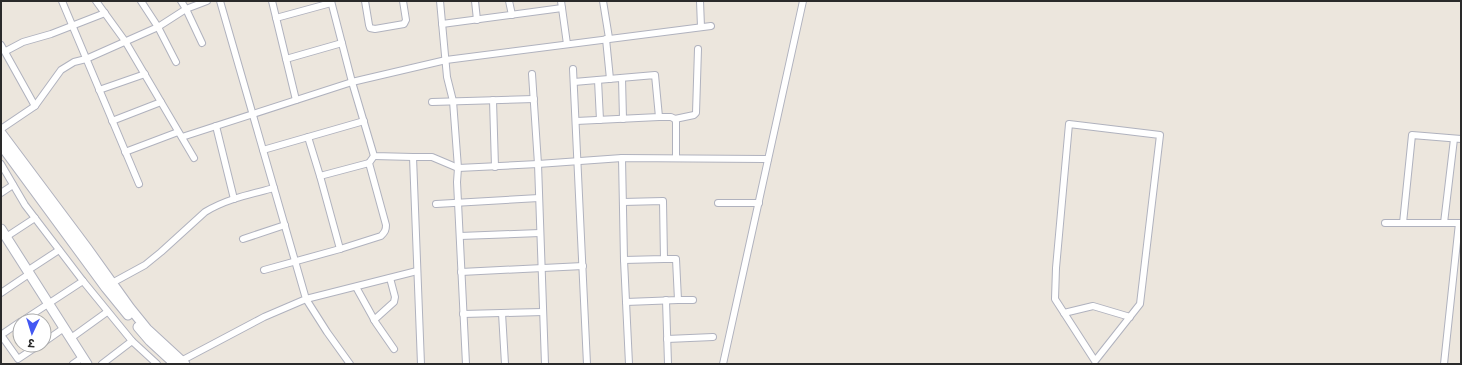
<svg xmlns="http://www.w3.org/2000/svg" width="1462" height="365" viewBox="0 0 1462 365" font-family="Poppins,'Noto Sans Devanagari',sans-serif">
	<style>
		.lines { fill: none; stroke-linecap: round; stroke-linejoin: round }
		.street-casing { stroke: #b0b2be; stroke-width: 8 }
		.secondary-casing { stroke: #b0b2be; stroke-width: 11 }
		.street { stroke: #fff; stroke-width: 6 }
		.secondary { stroke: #fff; stroke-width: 9 }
	</style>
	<rect width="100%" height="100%" fill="#ece6dd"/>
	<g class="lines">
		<defs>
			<g id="street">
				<path d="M62,1l77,183"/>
				<path d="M96,1l29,40 69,117"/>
				<path d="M141,1l17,26 18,35"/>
				<path d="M181,1l5,8 16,34"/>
				<path d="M272,1l24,99"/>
				<path d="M331,1l21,81 22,74 39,1"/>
				<path d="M365,1l4,24 1,3 5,1 29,-5 2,-4 -3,-19"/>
				<path d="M440,1l7,76 6,24 5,67 -1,14 9,182"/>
				<path d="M475,1l2,19"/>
				<path d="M509,1l3,14"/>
				<path d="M561,1l6,43"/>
				<path d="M603,1l6,37"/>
				<path d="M700,1l1,26"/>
				<path d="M276,18l55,-15"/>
				<path d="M442,24l120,-16"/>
				<path d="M606,39l4,40"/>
				<path d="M1,45l34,61"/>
				<path d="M6,51l17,-9 28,-8 54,-21"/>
				<path d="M286,59l56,-16"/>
				<path d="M573,69l14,295"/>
				<path d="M532,74l6,90 7,200"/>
				<path d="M622,78l1,41"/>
				<path d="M598,80l2,40"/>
				<path d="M574,82l81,-7 4,42 -83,4"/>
				<path d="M99,90l46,-16"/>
				<path d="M493,100l2,67"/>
				<path d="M432,102l102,-3"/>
				<path d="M659,117h12l4,2 1,3v36"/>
				<path d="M675,119l19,-4 2,-2 2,-64"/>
				<path d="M112,121l49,-19"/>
				<path d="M1069,124l91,11 -20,169 -45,57 -40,-62 1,-31z"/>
				<path d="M216,126l18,73"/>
				<path d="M1,129l34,-23 26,-36 13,-8 12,-3 72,-32 28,-18 21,-8"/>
				<path d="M182,137l170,-55 94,-22 265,-34"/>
				<path d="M308,137l12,39"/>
				<path d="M263,150l101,-29"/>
				<path d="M125,152l53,-20"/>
				<path d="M622,158l2,102 5,104"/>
				<path d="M1,164l24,41 58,76 49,60 25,23"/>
				<path d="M1,193l12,-8"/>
				<path d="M623,202l40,-1 1,58 -40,1"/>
				<path d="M718,203h41"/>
				<path d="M436,204l103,-6"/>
				<path d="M1385,223h76"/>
				<path d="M1403,223l9,-88 49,4"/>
				<path d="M1444,223l10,-84"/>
				<path d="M460,236l80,-3"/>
				<path d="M6,237l29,-19"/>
				<path d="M243,239l42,-14"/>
				<path d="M340,249l-20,-73 49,-13"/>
				<path d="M264,270l76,-21 41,-13c4,-4 5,-6 5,-11l-17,-62 5,-7"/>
				<path d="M27,271l32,-21"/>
				<path d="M461,272l122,-6"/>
				<path d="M112,283l33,-18 16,-13 44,-40c21,-13 46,-18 69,-24"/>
				<path d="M356,287l20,36 18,26"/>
				<path d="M1,293l28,-19"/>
				<path d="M666,300l2,64"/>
				<path d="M678,300h15"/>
				<path d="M626,302l52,-2 -2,-41h-12"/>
				<path d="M502,313l3,51"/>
				<path d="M1064,313l29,-7 37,11"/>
				<path d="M463,314l80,-2"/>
				<path d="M374,320l20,-18 1,-5 -5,-19"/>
				<path d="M22,321l61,-40"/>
				<path d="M20,322l-19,13 17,24 21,-14"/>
				<path d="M71,338l36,-26"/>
				<path d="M667,339l46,-2"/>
				<path d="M44,342l20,-14"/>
				<path d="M179,362l85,-45 42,-18 -86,-298"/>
				<path d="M73,364l10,-7"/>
				<path d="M102,364l30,-23"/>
				<path d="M350,364l-23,-32 -21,-33 111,-28"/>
				<path d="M421,364l-8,-207h19l26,11 80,-4 84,-6 146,1"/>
				<path d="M723,364l80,-363"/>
				<path d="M1444,364l15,-141"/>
			</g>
			<g id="secondary">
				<path d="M1,133l86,115 43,60 17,21 38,35"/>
				<path d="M1,145l105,143 22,27"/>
				<path d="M1,229l86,135"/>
				<path d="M138,327l12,14 25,23"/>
			</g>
		</defs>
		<use href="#street" class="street-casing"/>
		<use href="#secondary" class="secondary-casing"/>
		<use href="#street" class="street"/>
		<use href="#secondary" class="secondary"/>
	</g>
	<rect width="1462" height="365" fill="none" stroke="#2a2a2a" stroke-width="4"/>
	<g transform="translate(32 333) rotate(184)"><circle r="19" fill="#ffffff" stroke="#aaaaaa"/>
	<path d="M0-3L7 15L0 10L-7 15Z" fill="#4358f3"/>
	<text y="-6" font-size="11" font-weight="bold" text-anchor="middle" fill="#2a2a2a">उ</text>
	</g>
</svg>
